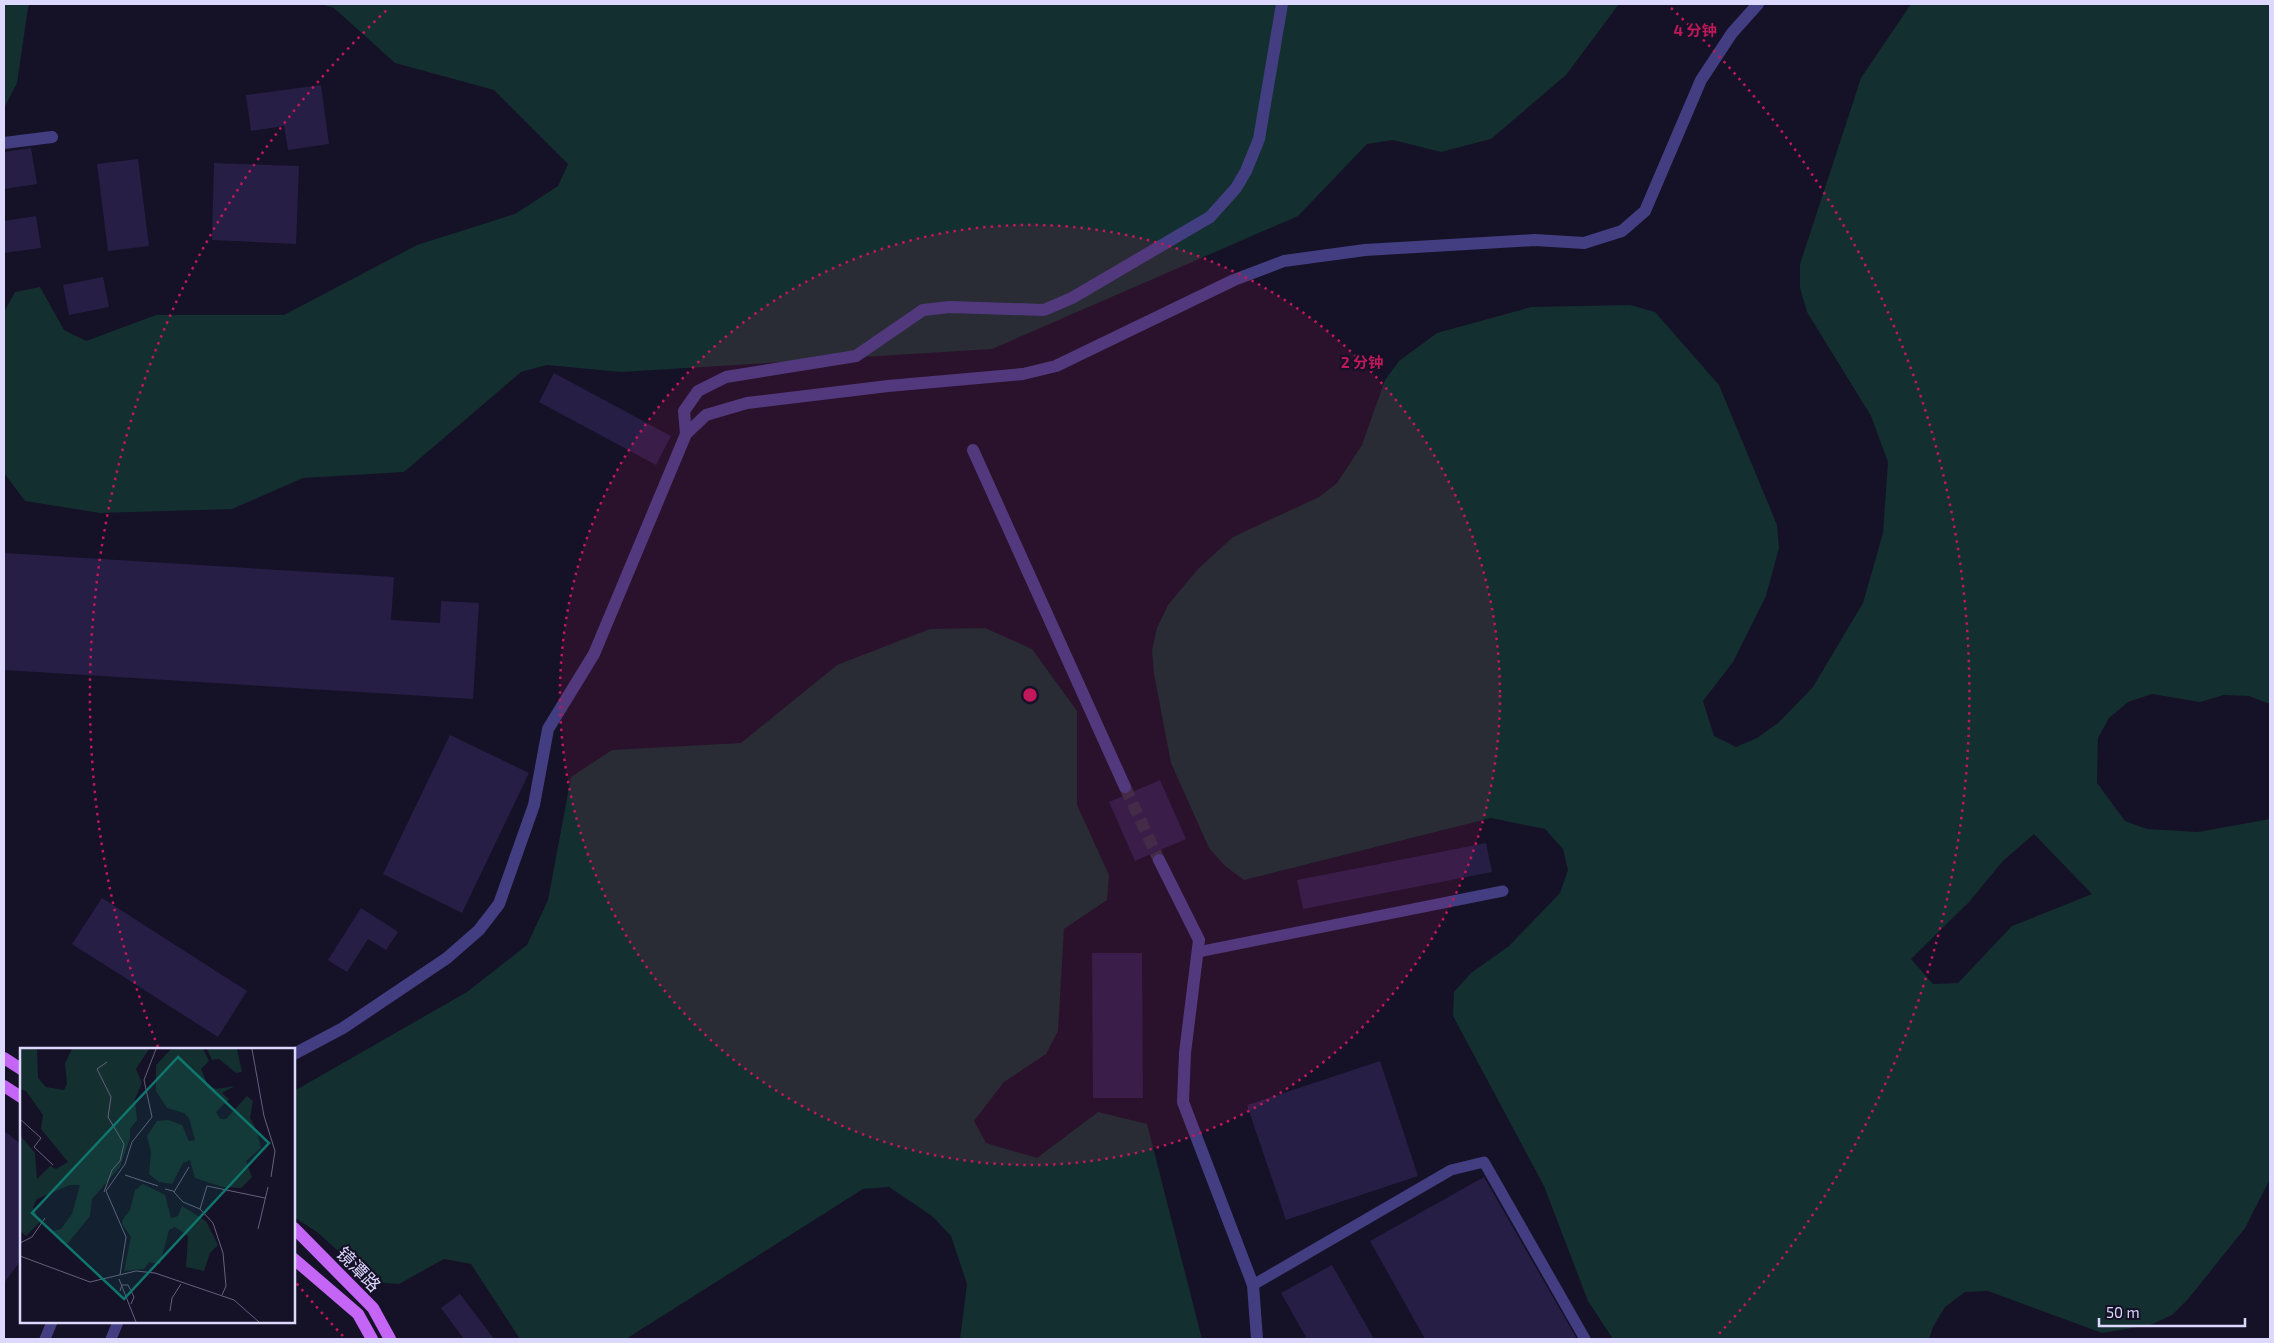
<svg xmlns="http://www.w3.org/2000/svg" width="2274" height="1343" viewBox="0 0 2274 1343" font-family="'Exo 2','Noto Sans SC',sans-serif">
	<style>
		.green { fill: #142f2f; fill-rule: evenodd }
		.building { fill: #271e46 }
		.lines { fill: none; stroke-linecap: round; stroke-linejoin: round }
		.street-tunnel { stroke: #332f46; stroke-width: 12; stroke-dasharray: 12 6; stroke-linecap: butt }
		.lane { stroke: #433e82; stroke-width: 11 }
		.street { stroke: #433e82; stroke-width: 12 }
		.primary { stroke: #c465f6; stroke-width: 12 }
		.ring { fill: none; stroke: #c2185b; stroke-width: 2.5; stroke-dasharray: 2.5 5 }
		.labels { text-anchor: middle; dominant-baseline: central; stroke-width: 4.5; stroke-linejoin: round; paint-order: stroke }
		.street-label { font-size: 18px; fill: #ddd8fd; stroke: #151126 }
		.inset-road { fill: none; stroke: #65617c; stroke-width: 1 }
		.view { fill: #0f766e; fill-opacity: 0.15; stroke: #0f766e; stroke-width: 2.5 }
		.inset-edge { fill: none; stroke: #ddd8fd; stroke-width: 2.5 }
		.centre { fill: #c2185b; stroke: #151126; stroke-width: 2.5 }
		.ring-label { font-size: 15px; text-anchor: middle; font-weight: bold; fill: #c2185b; stroke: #151126; stroke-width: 4.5; stroke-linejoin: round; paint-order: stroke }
	</style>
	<rect width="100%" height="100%" fill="#151126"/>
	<g class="green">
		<path d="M4,4h26l-2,4 -11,75 -13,25z"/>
		<path d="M321,4h1298l-53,71 -75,64 -50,13 -48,-12 -26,4 -69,72 -306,133 -371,23 -74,-7 -26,7 -117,100 -101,6 -71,31 -132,4 -75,-12 -21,-28v-161l11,-20 25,-5 24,43 22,11 70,-26h128l133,-70 98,-31 43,-28 10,-22 -74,-74 -99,-27 -61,-55z"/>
		<path d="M1911,4h359v700l-21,-8 -25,-1 -24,7 -48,-8 -24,8 -19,16 -11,20 -1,45 28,38 22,8 51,3 72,-13v360l-25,49 -56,70 -17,17 -22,10 -48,8 -114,-42 -23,1 -20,15 -12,20 -4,12h-316l-25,-38 -44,-115 -91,-170 1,-24 17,-19 38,-27 51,-53 8,-23 -5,-21 -18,-20 -54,-11 -247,62 -19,-14 -16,-18 -38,-85 -17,-89 -2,-24 5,-22 11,-23 30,-36 35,-32 86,-40 18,-14 25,-38 23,-65 14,-19 38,-28 94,-26 99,-2 25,7 64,73 58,140 2,23 -13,48 -33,66 -30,39 11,35 22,11 21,-9 21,-15 35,-36 50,-84 20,-70 5,-71 -17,-46 -64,-104 -7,-24v-24l61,-186zM2034,834l58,60 -80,32 -54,57 -25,1 -22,-25 58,-57 34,-41z"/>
		<path d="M985,628l47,21 45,62v94l32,70 -2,25 -43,29 -6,102 -12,23 -42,28 -30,39 12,22 51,15 61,-46 49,12 55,215h-242l7,-55 -16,-48 -19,-20 -43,-29 -26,2 -237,150h-106l-49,-75 -27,-5 -45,25 -26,-2 -56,-50 -23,-15v-126l173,-99 60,-47 21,-45 23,-123 41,-27 129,-7 96,-78 93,-36z"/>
	</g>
	<g class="building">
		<path d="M321,85l8,59 -41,6 -4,-24 -33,5 -5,-36z"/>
		<path d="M31,148l6,36 -33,5v-37z"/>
		<path d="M138,159l11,87 -41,5 -11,-87z"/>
		<path d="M214,163l85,3 -3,78 -84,-4z"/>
		<path d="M36,216l5,32 -37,5v-32z"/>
		<path d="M103,277l6,30 -40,8 -6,-30z"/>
		<path d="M554,373l117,63 -15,29 -117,-63z"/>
		<path d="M4,553l390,24 -3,43 49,3 1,-22 38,2 -6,96 -469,-29z"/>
		<path d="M450,735l79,38 -67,140 -79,-39z"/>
		<path d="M1160,780l26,59 -51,22 -26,-59z"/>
		<path d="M1486,843l6,29 -189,37 -6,-29z"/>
		<path d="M102,898l145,93 -29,46 -146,-93z"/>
		<path d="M361,908l37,24 -12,18 -18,-11 -21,33 -19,-12z"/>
		<path d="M1092,953h50l1,145h-50z"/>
		<path d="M1380,1061l38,115 -132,44 -39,-115z"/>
		<path d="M4,1131l17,13v116l-17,23z"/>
		<path d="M1484,1177l93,162h-152l-55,-98z"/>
		<path d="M1332,1265l42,74h-67l-26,-46z"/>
		<path d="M460,1294l34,45h-30l-23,-31z"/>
	</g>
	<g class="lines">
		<path class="street-tunnel" d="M1125,787l34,73"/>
		<g class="lane">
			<path d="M1198,952l305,-61"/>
			<path d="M1253,1285l198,-115 33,-8 101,177"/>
			<path d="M45,1339l7,-17"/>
			<path d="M111,1339l7,-17"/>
		</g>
		<g class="street">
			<path d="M4,143l48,-6"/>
			<path d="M686,434l-2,-23 14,-20 28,-14 130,-21 67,-46 27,-3 94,3 28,-12 138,-81 26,-29 10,-17 13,-32 23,-135"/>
			<path d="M973,450l152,337"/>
			<path d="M1159,860l40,80 -14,113 -2,49 70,183 4,54"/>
			<path d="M294,1054l49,-26 104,-70 32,-28 20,-26 35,-99 14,-76 46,-75 92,-220 20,-19 41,-12 141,-17 135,-12 33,-8 178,-86 50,-19 81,-11 170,-10 49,3 38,-12 23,-20 56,-131 31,-47 26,-29"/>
		</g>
		<g class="primary">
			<path d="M4,1058l17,11"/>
			<path d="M4,1086l17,11"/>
			<path d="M294,1228l79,80 17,31"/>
			<path d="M294,1259l64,55 14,25"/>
		</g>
	</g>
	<circle cx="1030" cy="695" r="470" fill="#c2185b" fill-opacity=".12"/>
	<g class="ring">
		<circle cx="1030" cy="695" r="470"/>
		<path d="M343 1336A940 940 0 0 1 294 1280M158 1047A940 940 0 0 1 389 8M1671 8A940 940 0 0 1 1717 1336"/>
	</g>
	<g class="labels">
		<g class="street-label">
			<text transform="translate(359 1269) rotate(46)">镜潭路</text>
		</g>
	</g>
	<g transform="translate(20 1048)">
		<rect width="275" height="275" fill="#151126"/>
		<path d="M0,1h17l1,29 8,9 18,3 3,-6 -2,-21 7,-14h77l-13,20 6,14 -7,16 2,21 -7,9v9l-10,29 -28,32 -2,17 -22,27h-7l-8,-12 8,-2 11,-15 8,-29h-10l-33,14 -4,8 7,15 -14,14 -6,-5v-96l15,18 2,26 13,-13 6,3 12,-7 -27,-33 2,-14 -17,-24 -6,-2zM151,1h32l6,12 -8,8 7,16 8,4 19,-3 -13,7 7,6 -13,13 4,7h6l21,-23 6,5 -3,17 7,13 4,17 -15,13 6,16 -11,11 -18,-1 -28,-9 -5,-18 -7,3 -11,21 -13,-2 -10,-8 2,-22 -4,-16 10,-15 11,-1 14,5 7,16 6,-1 -6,-22 -5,-5 -17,-5 -11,-17v-26zM187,1h30l5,23 -6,1 -17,-14 -7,1zM123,136l22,11 6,23 7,-2 4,-10 24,15 12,24 -8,8 -6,18 -18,-4 2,-31 -13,-9 -6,3 -9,34 -11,-2 -5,7 -20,2 7,-34 -9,-13 1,-5 7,-9 5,-20z" fill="#142f2f"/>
		<path class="inset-road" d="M232,1l12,67 11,35 -4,26M0,71l21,19 -7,9 19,18M105,127l33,11M145,141l8,2 10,11 17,7 13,14 10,30 3,33 -4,9M84,144l8,-22 8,-9 4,-17 -16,-27 3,-20 -14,-28 10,-7M154,144l15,-25M180,161l7,-23 58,12M238,181l10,-42M0,195l12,-6 13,-19M0,208l70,26 46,-11 19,2 79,27 25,22M100,227l6,-38 -20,-46 19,-27 7,-22 20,-25 -8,-37 12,-31M99,231l17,43M100,243l2,-6h6l6,12 -3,7M150,263l2,-13 9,-14"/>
		<path class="view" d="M158,9l91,86 -145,156 -92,-86z"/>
		<rect width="275" height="275" class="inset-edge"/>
	</g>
	<circle cx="1030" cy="695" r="8" class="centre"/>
	<g class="ring-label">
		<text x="1695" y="36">4 分钟</text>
		<text x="1362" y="368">2 分钟</text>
	</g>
	<rect width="2274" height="1343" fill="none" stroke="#ddd8fd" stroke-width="10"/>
	<path d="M2099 1318v8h146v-8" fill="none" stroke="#ddd8fd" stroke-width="2.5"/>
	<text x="2106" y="1318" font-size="15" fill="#ddd8fd" stroke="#151126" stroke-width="4" paint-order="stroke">50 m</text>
</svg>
